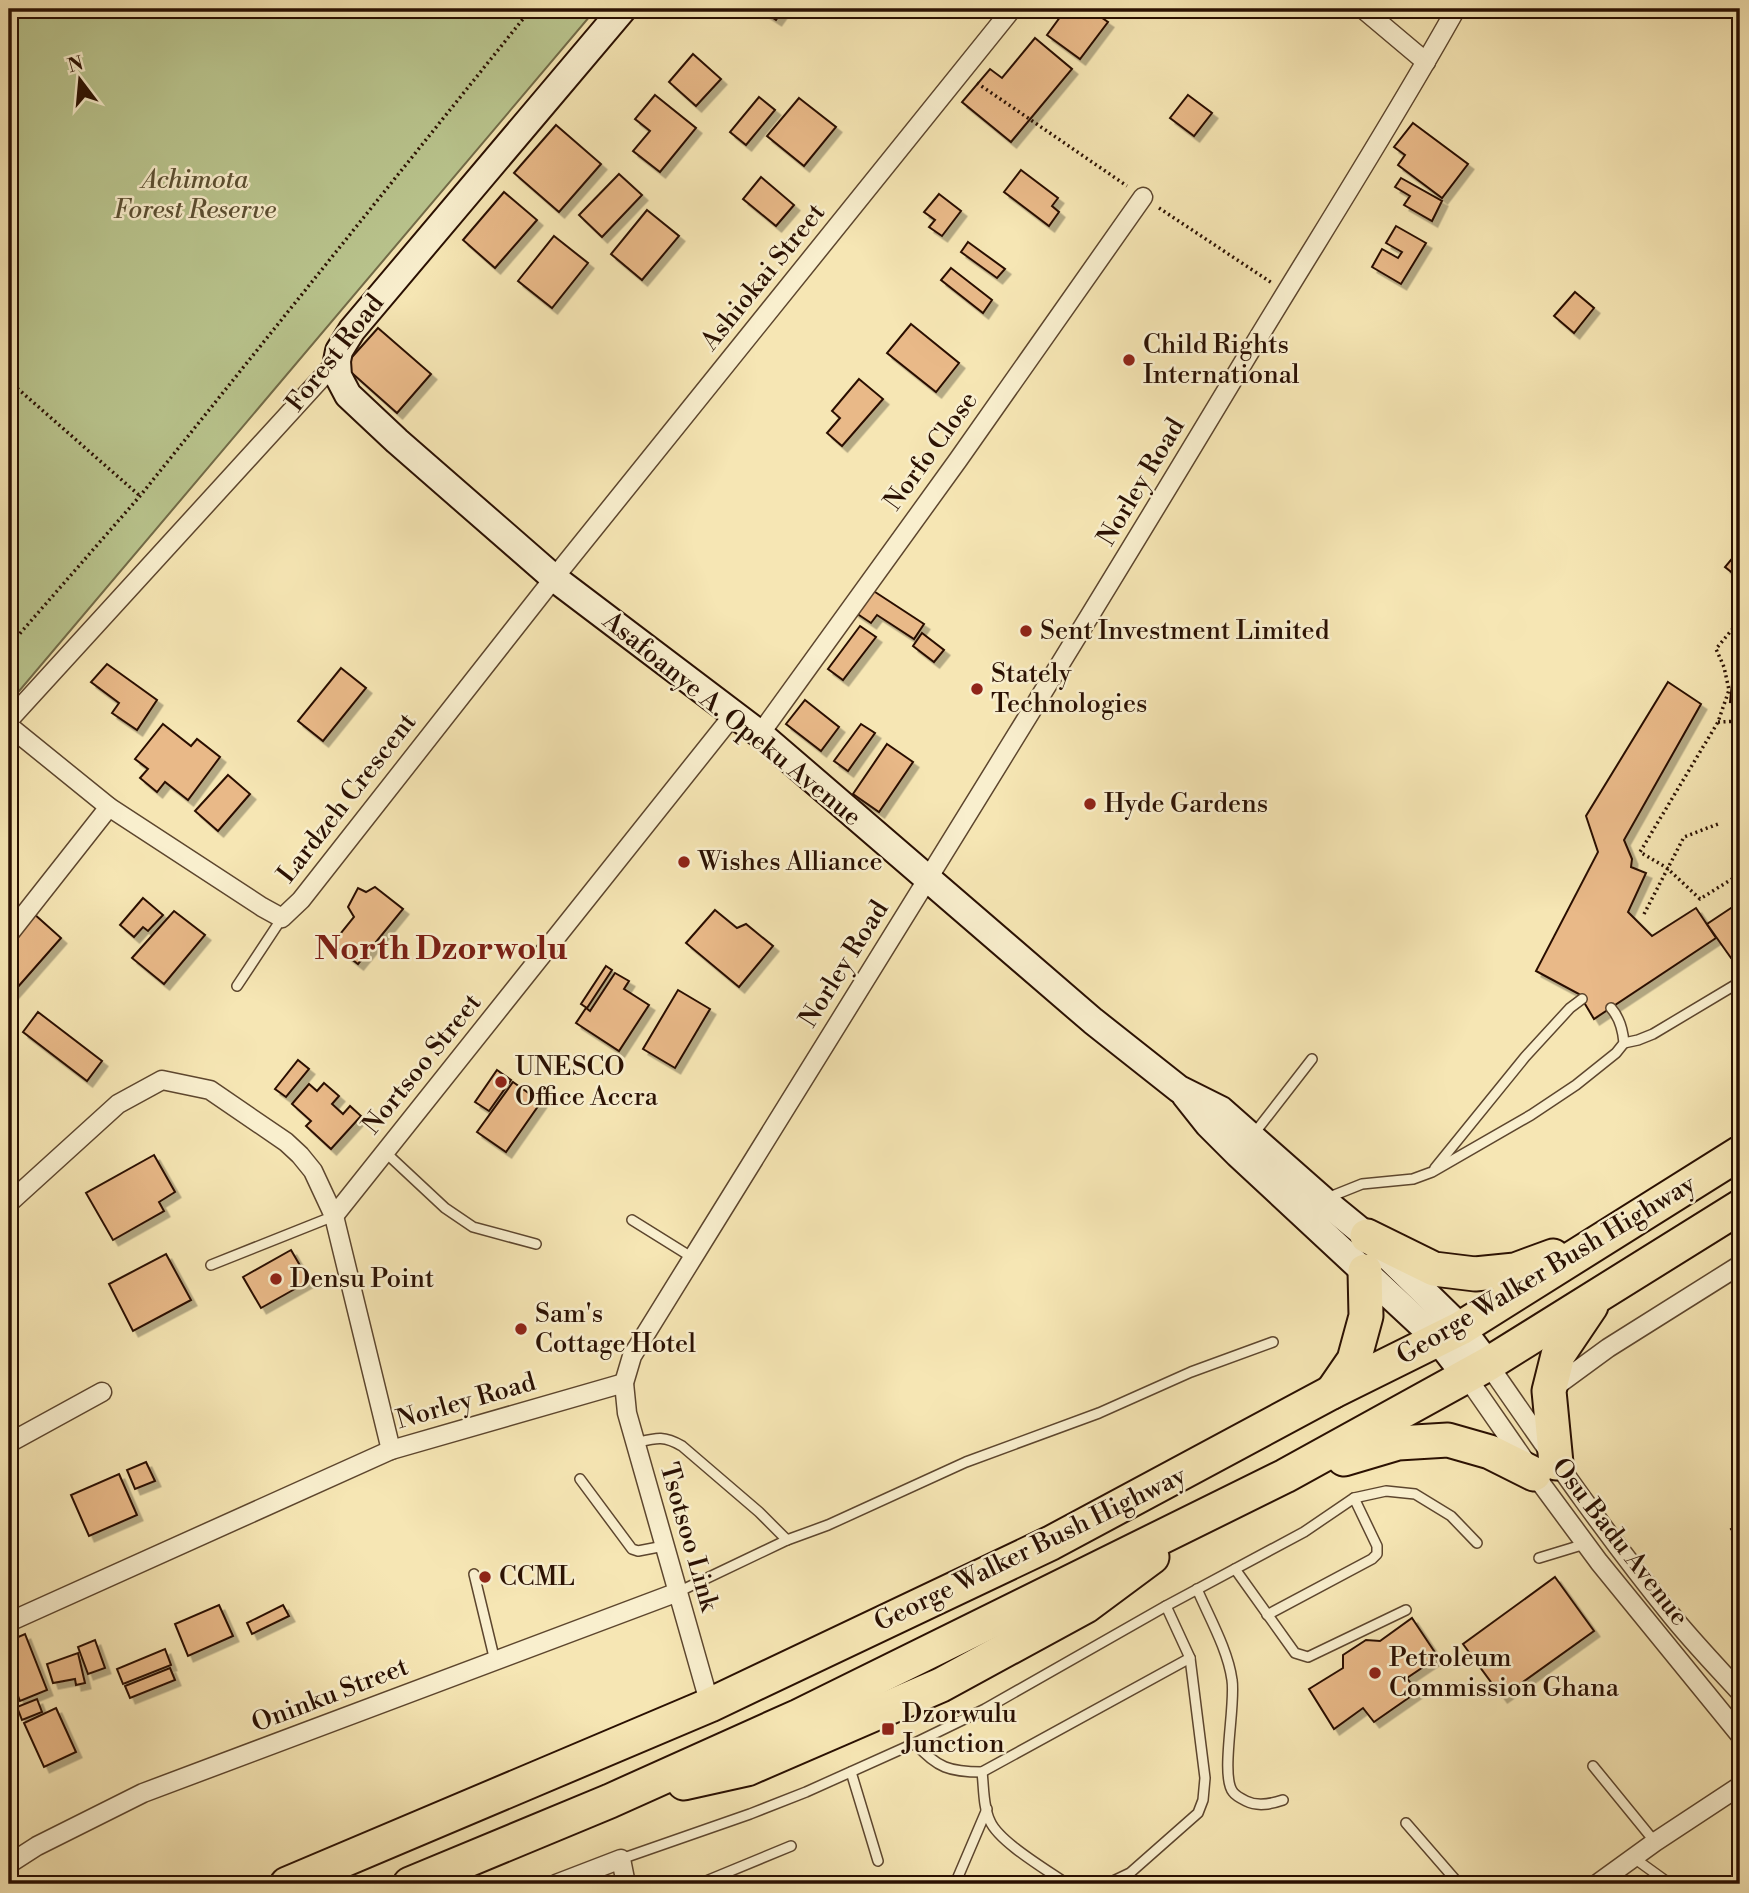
<svg xmlns="http://www.w3.org/2000/svg" width="1749" height="1893" viewBox="0 0 1749 1893" font-family="'Libre Bodoni',serif">
	<style>
		.green { fill: #bac68f; stroke: #726b48; stroke-width: 2 }
		.building { fill: #e9b988; stroke: #2a1002; stroke-width: 2; filter: url(#shadow) }
		.lines { fill: none; stroke-linecap: round; stroke-linejoin: round }
		.lane-casing { stroke: #5d462e; stroke-width: 12 }
		.street-casing { stroke: #5d462e; stroke-width: 21 }
		.secondary-casing { stroke: #2a1002; stroke-width: 30 }
		.highway-casing { stroke: #2a1002; stroke-width: 37 }
		.path { stroke: #2a1002; stroke-width: 3.5; stroke-dasharray: 2 3.5; stroke-linecap: butt }
		.lane { stroke: #f9efce; stroke-width: 9 }
		.street { stroke: #f9efce; stroke-width: 18 }
		.secondary { stroke: #f9efce; stroke-width: 26 }
		.highway { stroke: #f6e6b4; stroke-width: 33 }
		.poi-dot { fill: #8f2418; stroke: #f9efce; stroke-width: 2.5 }
		.labels { text-anchor: middle; dominant-baseline: central; stroke-width: 5; stroke-linejoin: round; paint-order: stroke }
		.park-label { font-size: 26px; font-style: italic; fill: #5c5033; stroke: #f9efce }
		.street-label { font-size: 26px; fill: #2a1002; stroke: #f9efce }
		.poi-label { font-size: 26px; fill: #2a1002; stroke: #f9efce; text-anchor: start }
		.district-label { font-size: 33px; font-weight: bold; fill: #7a1f14; stroke: #f9efce }
	</style>
	<defs>
		<filter id="shadow"><feDropShadow dx="5.5" dy="5.5" stdDeviation="0" flood-color="#0004"/></filter>
	</defs>
	<rect width="100%" height="100%" fill="#f6e6b4"/>
	<filter id="stains"><feTurbulence type="fractalNoise" baseFrequency=".00286" numOctaves="4"/><feColorMatrix values="0 0 0 0 .2 0 0 0 0 .09 0 0 0 0 .02 0 0 0 .5 -.17"/></filter>
	<radialGradient id="worn" r=".72"><stop offset=".6" stop-color="#630" stop-opacity="0"/><stop offset="1" stop-color="#630" stop-opacity=".3"/></radialGradient>
	<path class="green" d="M9,9h587l-587,694z"/>
	<g class="building">
		<path d="M759,9h17l5,4 -5,7z"/>
		<path d="M1066,9h23l19,13 -28,37 -33,-24z"/>
		<path d="M1035,38l37,31 -61,73 -49,-40 28,-33 12,9z"/>
		<path d="M693,54l28,25 -25,27 -27,-24z"/>
		<path d="M655,95l41,33 -36,44 -27,-21 17,-20 -15,-12z"/>
		<path d="M1188,95l24,18 -18,23 -24,-18z"/>
		<path d="M759,97l16,13 -29,35 -16,-13z"/>
		<path d="M799,98l37,29 -32,39 -37,-30z"/>
		<path d="M1413,123l55,41 -26,34 -44,-33 7,-10 -11,-8z"/>
		<path d="M556,125l45,39 -42,48 -45,-39z"/>
		<path d="M1021,170l37,28 -6,8 7,6 -10,14 -45,-34z"/>
		<path d="M619,174l23,21 -40,42 -23,-22z"/>
		<path d="M761,177l33,28 -18,21 -33,-27z"/>
		<path d="M1401,178l41,23 -10,20 -28,-16 6,-9 -15,-9z"/>
		<path d="M504,192l33,28 -42,48 -32,-28z"/>
		<path d="M939,194l22,17 -19,25 -13,-9 6,-7 -11,-8z"/>
		<path d="M647,210l32,26 -37,44 -31,-26z"/>
		<path d="M1396,226l30,17 -25,41 -29,-17 10,-18 16,9 4,-6 -16,-9z"/>
		<path d="M554,236l34,27 -36,45 -34,-27z"/>
		<path d="M968,242l37,27 -8,9 -36,-26z"/>
		<path d="M951,268l41,32 -9,13 -42,-33z"/>
		<path d="M1575,292l19,16 -20,25 -20,-17z"/>
		<path d="M911,324l48,39 -23,29 -49,-39z"/>
		<path d="M378,328l53,46 -34,39 -53,-47z"/>
		<path d="M859,379l24,20 -41,47 -15,-13 13,-15 -8,-7z"/>
		<path d="M1740,549v30l-15,-12z"/>
		<path d="M869,588l55,36 -10,15 -37,-24 -6,8 -18,-12z"/>
		<path d="M860,626l16,11 -33,43 -15,-11z"/>
		<path d="M922,633l22,17 -10,12 -21,-16z"/>
		<path d="M107,664l50,36 -20,30 -25,-17 7,-10 -28,-21z"/>
		<path d="M1734,666h6v37l-10,-1z"/>
		<path d="M341,668l25,20 -43,53 -25,-20z"/>
		<path d="M1668,682l33,22 -77,136 8,19 -1,8 15,6 -18,39 24,24 44,-28 20,30 -122,81 -15,-25 -43,-23 62,-119 -12,-36z"/>
		<path d="M805,700l34,27 -18,24 -35,-27z"/>
		<path d="M163,724l28,22 6,-7 23,18 -32,43 -23,-18 -8,10 -17,-14 8,-9 -13,-10z"/>
		<path d="M861,724l14,9 -27,38 -14,-10z"/>
		<path d="M887,744l26,18 -34,50 -26,-18z"/>
		<path d="M228,775l22,19 -32,37 -23,-20z"/>
		<path d="M375,887l28,22 -45,55 -26,-20 22,-27 -6,-10 10,-19 8,4z"/>
		<path d="M143,898l20,17 -15,16 -5,-4 -9,10 -14,-12z"/>
		<path d="M1740,902v50l-9,6 -24,-34z"/>
		<path d="M715,910l22,18 9,-4 27,22 -34,41 -53,-44z"/>
		<path d="M174,911l31,24 -41,49 -32,-26z"/>
		<path d="M33,913l28,25 -52,59v-57z"/>
		<path d="M606,966l6,4 -25,38 -6,-4z"/>
		<path d="M615,973l14,8 -5,8 25,16 -30,46 -43,-28 10,-15 4,3z"/>
		<path d="M678,990l32,19 -35,59 -32,-19z"/>
		<path d="M38,1012l64,49 -15,20 -64,-49z"/>
		<path d="M298,1060l11,9 -23,28 -11,-8z"/>
		<path d="M497,1070l14,10 -22,31 -14,-9z"/>
		<path d="M513,1082l28,20 -35,50 -29,-20z"/>
		<path d="M324,1083l15,13 -7,8 11,10 7,-8 11,10 -30,33 -25,-23 5,-5 -19,-17 17,-20 8,7z"/>
		<path d="M154,1155l21,37 -16,10 5,9 -51,29 -27,-47z"/>
		<path d="M291,1250l18,31 -48,27 -18,-31z"/>
		<path d="M166,1254l25,46 -58,31 -24,-47z"/>
		<path d="M146,1462l9,19 -20,8 -8,-19z"/>
		<path d="M119,1474l18,41 -48,21 -18,-41z"/>
		<path d="M1740,1523v19l-9,-13z"/>
		<path d="M1555,1577l39,54 -92,66 -39,-53z"/>
		<path d="M219,1605l14,31 -45,20 -13,-32z"/>
		<path d="M283,1605l6,11 -37,18 -5,-11z"/>
		<path d="M1412,1618l26,39 -31,21 10,14 -43,30 -11,-14 -29,21 -25,-40 34,-21v-13l23,-15 14,1z"/>
		<path d="M25,1634l22,56 -27,11 -11,-28v-32z"/>
		<path d="M95,1640l10,28 -17,6 -10,-27z"/>
		<path d="M165,1649l6,16 -48,19 -6,-15z"/>
		<path d="M78,1653l7,30 -9,2 -1,-6 -22,4 -6,-19z"/>
		<path d="M170,1668l5,12 -45,18 -5,-12z"/>
		<path d="M37,1699l5,13 -20,8 -5,-13z"/>
		<path d="M56,1708l20,44 -32,15 -20,-44z"/>
	</g>
	<g class="lines">
		<defs>
			<g id="lane">
				<path d="M237,986l45,-68"/>
				<path d="M1624,1043l14,-3 15,-6 87,-52"/>
				<path d="M1253,1135l59,-76"/>
				<path d="M385,1152l60,56 28,19 63,17"/>
				<path d="M1435,1168l90,-111 45,-49 12,-9"/>
				<path d="M1327,1198l35,-14 51,-5 19,-7 99,-57 45,-30 40,-32 8,-10c-1,-12 -5,-26 -13,-35"/>
				<path d="M632,1220l61,38"/>
				<path d="M211,1265l123,-49"/>
				<path d="M635,1443c21,-5 28,-8 47,3l77,66 28,28 41,-15 138,-63 133,-49 92,-41 82,-30"/>
				<path d="M580,1479l52,70 6,2 26,-5"/>
				<path d="M1539,1558l46,-14"/>
				<path d="M1235,1569l60,84 13,4 98,-47"/>
				<path d="M474,1574l21,87"/>
				<path d="M1197,1589c12,28 31,61 35,91 4,25 -12,96 1,112 2,3 9,7 13,9 12,6 25,3 37,-1"/>
				<path d="M678,1592l109,-52"/>
				<path d="M1267,1615l105,-56 5,-5v-8l-23,-48"/>
				<path d="M915,1743c22,25 35,29 67,29l208,-114"/>
				<path d="M1593,1766l62,76"/>
				<path d="M851,1772l27,89"/>
				<path d="M982,1772c2,16 1,35 8,49 9,21 57,49 77,63"/>
				<path d="M1406,1823l53,61"/>
				<path d="M1634,1858l36,26"/>
				<path d="M621,1859l129,-45 56,-22 109,-49 70,-34 181,-103 138,-74 50,-34 32,-7 29,3 36,22 26,27"/>
				<path d="M1278,1881l4,3"/>
				<path d="M699,1884l92,-38"/>
				<path d="M955,1884l32,-75"/>
				<path d="M1107,1884l23,-11 68,-60 5,-13 2,-22 -15,-120 -24,-52"/>
			</g>
			<g id="street">
				<path d="M1363,9l63,53"/>
				<path d="M9,720l328,-359"/>
				<path d="M9,726l100,81 153,100 20,11 19,-18 253,-322 458,-569"/>
				<path d="M760,734l198,-274 185,-263"/>
				<path d="M9,934l100,-127"/>
				<path d="M9,1203l109,-99 44,-24 48,10 76,52 14,13 13,16 21,45 57,234"/>
				<path d="M334,1216l400,-502"/>
				<path d="M1488,1364c59,85 118,171 184,252 21,26 45,51 68,76"/>
				<path d="M1466,1376l68,98 65,88 141,173"/>
				<path d="M1552,1389l56,-41 132,-83"/>
				<path d="M9,1443l93,-51"/>
				<path d="M9,1622l382,-172 233,-67"/>
				<path d="M710,1705l-83,-292 -3,-30 8,-27c204,-330 411,-660 611,-993 71,-118 146,-234 213,-354"/>
				<path d="M9,1864l28,-18 106,-53 535,-201"/>
				<path d="M556,1884l65,-25 5,25"/>
				<path d="M1597,1884l58,-42 85,-56"/>
			</g>
			<g id="secondary">
				<path d="M623,9l-271,321 -13,21 -2,10 1,15 10,19 49,46 157,137 206,156 333,287 86,68 42,21 102,90 44,36 94,92 27,36"/>
				<path d="M1185,1095l23,29 30,30 200,186 28,36"/>
			</g>
			<g id="highway">
				<path d="M1367,1236l67,33 41,5 40,-4 38,-14"/>
				<path d="M1332,1392l22,-32 12,-44 -1,-45"/>
				<path d="M1344,1459l54,-16 50,-3 42,12 44,22"/>
				<path d="M1556,1463l-7,-72 9,-36 33,-49"/>
				<path d="M684,1783l63,-14 194,-84 145,-79 66,-49"/>
				<path d="M287,1884l423,-179 341,-162 281,-151 129,-64 279,-175"/>
				<path d="M410,1884l200,-83 189,-85 486,-240 203,-112 252,-157"/>
			</g>
		</defs>
		<use href="#lane" class="lane-casing"/>
		<use href="#street" class="street-casing"/>
		<use href="#secondary" class="secondary-casing"/>
		<use href="#highway" class="highway-casing"/>
		<g class="path">
			<path d="M977,83l150,103"/>
			<path d="M1159,208l113,75"/>
			<path d="M9,381l131,115"/>
			<path d="M1740,620l-24,29 8,18 5,23 -11,32 -78,130 27,16 33,31 40,-25"/>
			<path d="M9,646l131,-150 391,-487"/>
			<path d="M1718,722l22,-1"/>
			<path d="M1644,914l40,-77 34,-13"/>
		</g>
		<use href="#lane" class="lane"/>
		<use href="#street" class="street"/>
		<use href="#secondary" class="secondary"/>
		<use href="#highway" class="highway"/>
	</g>
	<g class="poi-dot">
		<circle cx="1129" cy="360" r="7"/>
		<circle cx="1026" cy="631" r="7"/>
		<circle cx="977" cy="689" r="7"/>
		<circle cx="1090" cy="804" r="7"/>
		<circle cx="684" cy="862" r="7"/>
		<circle cx="501" cy="1082" r="7"/>
		<circle cx="276" cy="1279" r="7"/>
		<circle cx="521" cy="1329" r="7"/>
		<circle cx="485" cy="1577" r="7"/>
		<circle cx="1375" cy="1673" r="7"/>
		<rect x="881" y="1722" width="14" height="14" rx="3.5"/>
	</g>
	<g class="labels">
		<g class="park-label">
			<text x="195" y="180">Achimota<tspan x="195" dy="30">Forest Reserve</tspan></text>
		</g>
		<g class="street-label">
			<text transform="translate(763 277) rotate(-51)">Ashiokai Street</text>
			<text transform="translate(335 353) rotate(-52)">Forest Road</text>
			<text transform="translate(931 451) rotate(-54)">Norfo Close</text>
			<text transform="translate(1141 482) rotate(-59)">Norley Road</text>
			<text transform="translate(732 719) rotate(39)">Asafoanye A. Opeku Avenue</text>
			<text transform="translate(347 798) rotate(-52)">Lardzeh Crescent</text>
			<text transform="translate(844 964) rotate(-58)">Norley Road</text>
			<text transform="translate(422 1064) rotate(-51)">Nortsoo Street</text>
			<text transform="translate(1546 1270) rotate(-31)">George Walker Bush Highway</text>
			<text transform="translate(466 1401) rotate(-16)">Norley Road</text>
			<text transform="translate(689 1537) rotate(74)">Tsotsoo Link</text>
			<text transform="translate(1620 1542) rotate(52)">Osu Badu Avenue</text>
			<text transform="translate(1030 1549) rotate(-26)">George Walker Bush Highway</text>
			<text transform="translate(330 1695) rotate(-21)">Oninku Street</text>
		</g>
		<g class="poi-label">
			<text x="1143" y="345">Child Rights<tspan x="1143" dy="30">International</tspan></text>
			<text x="1040" y="631">Sent Investment Limited</text>
			<text x="991" y="674">Stately<tspan x="991" dy="30">Technologies</tspan></text>
			<text x="1104" y="804">Hyde Gardens</text>
			<text x="698" y="862">Wishes Alliance</text>
			<text x="515" y="1067">UNESCO<tspan x="515" dy="30">Office Accra</tspan></text>
			<text x="290" y="1279">Densu Point</text>
			<text x="535" y="1314">Sam's<tspan x="535" dy="30">Cottage Hotel</tspan></text>
			<text x="499" y="1577">CCML</text>
			<text x="1389" y="1658">Petroleum<tspan x="1389" dy="30">Commission Ghana</tspan></text>
			<text x="902" y="1714">Dzorwulu<tspan x="902" dy="30">Junction</tspan></text>
		</g>
		<g class="district-label">
			<text x="441" y="949">North Dzorwolu</text>
		</g>
	</g>
	<rect width="1749" height="1893" fill="none" stroke="#f6e6b4" stroke-width="35"/>
	<rect x="10" y="10" width="1728" height="1872" fill="none" stroke="#2a1002" stroke-width="3.5"/>
	<rect x="18" y="18" width="1714" height="1858" fill="none" stroke="#2a1002" stroke-width="2"/>
	<g transform="translate(80 80) rotate(344)" stroke="#f9efce" stroke-width="5" paint-order="stroke">
	<path d="M0-5L12 26L0 18L-12 26Z" fill="#2a1002"/>
	<text y="-10" font-size="19" font-weight="bold" text-anchor="middle" fill="#2a1002">N</text>
	</g>
	<rect width="100%" height="100%" filter="url(#stains)"/>
	<rect width="100%" height="100%" fill="url(#worn)"/>
</svg>
